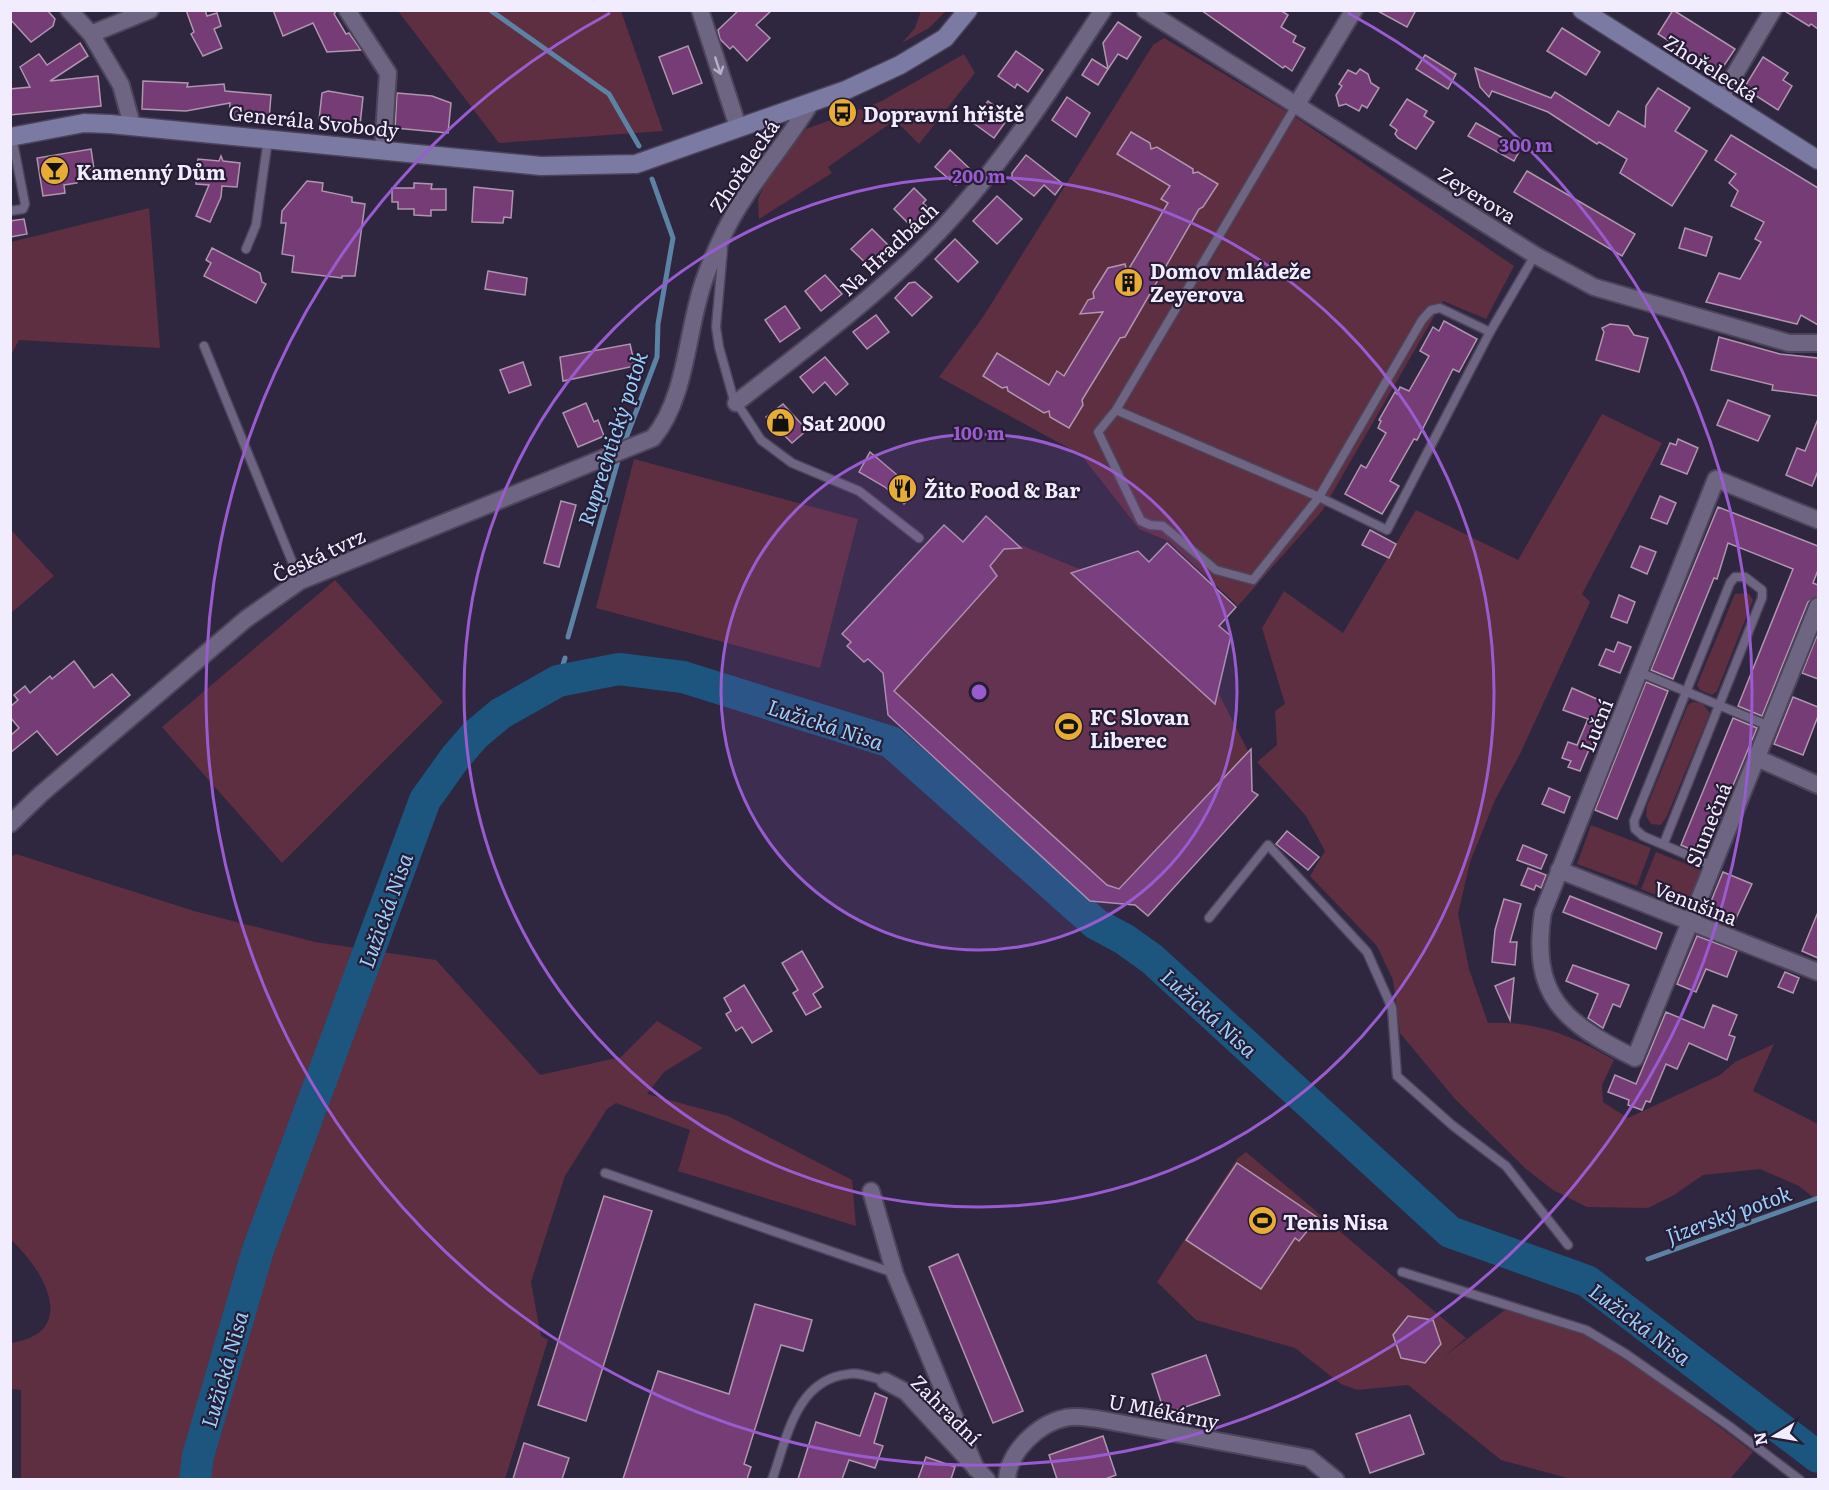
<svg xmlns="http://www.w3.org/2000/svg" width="1829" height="1490" viewBox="0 0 1829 1490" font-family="Literata,serif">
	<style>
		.green { fill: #5e2e41 }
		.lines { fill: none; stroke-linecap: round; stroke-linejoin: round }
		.stream { stroke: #5c83a4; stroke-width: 5 }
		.river { stroke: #1c557e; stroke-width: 32 }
		.building { fill: #763c75; stroke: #af95ad; stroke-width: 1.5 }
		.lane-casing { stroke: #4c445a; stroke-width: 11 }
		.street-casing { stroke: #4c445a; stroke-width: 20 }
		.secondary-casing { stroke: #4c445a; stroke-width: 21 }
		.lane { stroke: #6e6582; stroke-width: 8 }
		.street { stroke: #6e6582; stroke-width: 16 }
		.secondary { stroke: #7a7aa3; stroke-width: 18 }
		.oneway { stroke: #b7b0c6 }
		.ring { fill: none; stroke: #995ccf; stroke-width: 3 }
		.labels { text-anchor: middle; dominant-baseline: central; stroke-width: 4.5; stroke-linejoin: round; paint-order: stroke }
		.street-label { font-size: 20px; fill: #f2edfe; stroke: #261d35 }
		.poi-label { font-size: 20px; font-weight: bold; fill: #f2edfe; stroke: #261d35; text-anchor: start }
		.water-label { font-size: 21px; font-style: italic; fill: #99cffc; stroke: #261d35 }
		.centre { fill: #995ccf; stroke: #261d35; stroke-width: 3 }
		.ring-label { font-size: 18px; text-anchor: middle; font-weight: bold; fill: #995ccf; stroke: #261d35; stroke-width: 4.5; stroke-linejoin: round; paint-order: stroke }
	</style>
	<rect width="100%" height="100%" fill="#2f2740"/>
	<g class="green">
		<path d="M398,11h223l42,120 -164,12z"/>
		<path d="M921,11h25l-17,17 -27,15 13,-15z"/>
		<path d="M1164,38l127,76 223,152 -28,53 -43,-18 -121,210 -84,95 -70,-65 -29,-12 -58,-74 -142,-78 44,-60 170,-272z"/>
		<path d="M964,54l11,19 -56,71 -24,-24 -67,47 4,6 -73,46 -1,-20 11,-23 37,-47 74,-27z"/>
		<path d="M149,208l11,140 -141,-8 -8,15v-113z"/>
		<path d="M1602,414l60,29 -80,151 8,8 -70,152 -25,46 -25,62 -12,52 11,55 19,54c47,-3 86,13 126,37l-12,25 1,17 25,16 92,-43 15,-13 39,-18 -21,47 65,33v77l-19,-15 -39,-17 -57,6 -29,20 -26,13 -61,-1 -34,-17 -27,-21 -71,-70 -55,-66 -7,-53 -16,-34 -67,-70 15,-25 -19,-35 -49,-54 20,-17 -2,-34 10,-7 -23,-76 22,-37 59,42 73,-123 102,50z"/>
		<path d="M634,459l224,60 -38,149 -224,-60z"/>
		<path d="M986,516l27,24 -4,5 14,1 59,24 56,-19 11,11 18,-19 69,64 -17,19 12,10 -13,56 33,65 1,34 6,4 -110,121 -13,-11 -45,-4 -202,-186 -5,-42 -15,-14 -4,3 -17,-16 3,-4 -8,-8 102,-109 19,16z"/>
		<path d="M11,530l43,46 -43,37h-1z"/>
		<path d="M335,580l108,122 -161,161 -120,-136z"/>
		<path d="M1748,593l5,7 -36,91 -5,4 -12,-5 -3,-5 38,-91z"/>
		<path d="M1693,702l9,1 8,10 -43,103 -6,9 -10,-1 -5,-8 1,-10 41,-101z"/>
		<path d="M1591,825l60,23 -14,38 -60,-22z"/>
		<path d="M1656,852l45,18 -15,37 -45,-18z"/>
		<path d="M16,854l178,57 121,31 121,18 104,115 81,-18 36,-36 46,27 -39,24 -17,22 81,22 124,64 4,46 -178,-55 12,-41 -74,-27 -9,6 -42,67 -34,106 10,54 7,4 -43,139h-484v-89l-10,-1v-46c69,-11 33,-73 0,-103l-1,-383z"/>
		<path d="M1246,1152l220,186 -24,20 63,-48 79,22 85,57 84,63 -24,28 -158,-1 -70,-19 -93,-75 -51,5 -16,-6 -46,-36 -99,-28 -39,-38 80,-123z"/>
	</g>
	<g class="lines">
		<g class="stream">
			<path d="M490,10l119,84 30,52"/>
			<path d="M623,446l34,-89 1,-33 15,-86 -21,-59"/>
			<path d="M568,637l51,-180"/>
			<path d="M558,681l7,-23"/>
			<path d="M1648,1259l170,-61"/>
		</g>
		<path class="river" d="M195,1480l3,-24 60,-206 167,-450 30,-42 20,-23 25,-21 58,-33 61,-12 64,8 208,65 205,182 28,15 28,20 298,273 137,49 231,176"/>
	</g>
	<g class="building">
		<path d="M10,10h37l8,9 -2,7 -22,16 -21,-23z"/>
		<path d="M186,10h19l2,6 10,-3 4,13 -7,3 8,19 -19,8 -12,-22 3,-2z"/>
		<path d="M273,10h64l-3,4 12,20 3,-1 12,17 -34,2 -14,-29 -30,13z"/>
		<path d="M739,10h33l-16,15 14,13 -23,23 -14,-15 -3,3 -10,-10 -2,-9z"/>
		<path d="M1201,10h79l8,5 -7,12 15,9 -3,6 12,6 -13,23 -7,-5 -2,2z"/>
		<path d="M1376,10h40l-9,17z"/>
		<path d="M1673,10l62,39 -16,24 -61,-39z"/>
		<path d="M1783,10h35v19l-7,-5 -2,2z"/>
		<path d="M1118,22l23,15 -14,22 -9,-5 -10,15 -5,-26z"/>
		<path d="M1562,28l38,24 -14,23 -39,-24z"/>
		<path d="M80,43l8,13 -38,25 48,-5 3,30 -91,9v-26l20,-2 -10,-20 19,-13 8,11z"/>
		<path d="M688,46l14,37 -29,11 -14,-37z"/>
		<path d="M1016,51l27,19 -15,22 -11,-8 -2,4 -17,-12z"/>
		<path d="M1425,55l31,19 -8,15 -32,-20z"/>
		<path d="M1763,57l25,16 -5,7 9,6 -14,24 -34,-22z"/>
		<path d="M1092,59l16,10 -10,16 -16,-10z"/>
		<path d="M1475,68l76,30 4,-6 54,34 9,-15 27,16 1,-21 12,-18 32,20 -15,23 32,20 -35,55 -52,-33 7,-14 -28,-17 -2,2 -49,-32 -56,-21 -3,6 -9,-10z"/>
		<path d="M1360,69l8,5 3,9 8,5 -12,20 -5,-3 -3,6 -13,-7 -7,2 -3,-11 6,-9 -3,-2 9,-14 8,4z"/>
		<path d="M143,81l45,2 -1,4 37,-3 1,7 46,4 -2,25 -40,-3 1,-14 -44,8 -44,-2z"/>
		<path d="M328,91l35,6 -3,28 -41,-5 3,-27z"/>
		<path d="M397,93l35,3 19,7 -3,30 -53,-5z"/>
		<path d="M1067,97l23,16 -14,24 -24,-17z"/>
		<path d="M1407,99l20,12 -3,5 10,6 -18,27 -18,-11 -3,-4 2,-4 -7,-5z"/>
		<path d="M988,101l21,16 -15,21 -22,-16z"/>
		<path d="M1476,123l45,25 -7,13 -46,-25z"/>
		<path d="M1131,132l19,11 1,6 6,-2 36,22v4l5,-1 20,12 -15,23 -4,2 -74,128 -5,1 -38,62 1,5 -14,23 -19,-11 -1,-6 -5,2 -36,-22 -1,-4 -5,1 -19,-12 14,-23 52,32 8,-14 7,5 39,-64 -23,2 8,-14 6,-2 -1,-6 15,-24 17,-4 2,8 41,-69 -7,-4 9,-13 -53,-32z"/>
		<path d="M1731,135l87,53v137l-17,-10 -4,9 -91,-22 13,-29 21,6 21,-37 -6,-3 9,-17 -33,-16 7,-15 -9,-8 7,-9 -21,-14z"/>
		<path d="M91,149l3,20 -8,1 1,7 -11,1 1,5 -13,2 1,8 -22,3 -6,-38z"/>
		<path d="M950,150l20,19 -14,16 -21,-18z"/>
		<path d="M1026,155l37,29 -8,11 -11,-10 -10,11 -22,-17v-6z"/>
		<path d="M221,156l2,5 17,2 -3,24 -15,-1 -1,11 -11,25 -14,-6 13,-31 -13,-1 2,-25 21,2z"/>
		<path d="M1527,171l108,63 -13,22 -108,-64z"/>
		<path d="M307,181l16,2 -1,8 30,6v5l13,2 -10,72h-13v2l-50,-6 2,-16 -12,-2 4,-31h-5l1,-12z"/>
		<path d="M414,183l18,1 -1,5h15v21h-15v6l-17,-1v-6h-16v-7h-6v-14h22z"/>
		<path d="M474,187l39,4 -2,27 -7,-1 -1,6 -31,-1z"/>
		<path d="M914,188l12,12 -3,3 8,8 -18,17 -19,-19z"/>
		<path d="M997,196l25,23 -25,25 -24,-23z"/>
		<path d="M24,219l3,15 -17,3v-16z"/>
		<path d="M1685,228l27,9 -6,19 -27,-8z"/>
		<path d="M872,229l17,17 -10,10 1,6 -10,5 -19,-18z"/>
		<path d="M955,239l23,23 -20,20 -23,-23z"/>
		<path d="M212,248l48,25 2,9 4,2 -10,19 -52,-27 7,-13 -5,-3z"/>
		<path d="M488,271l39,7 -2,17 -40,-6z"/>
		<path d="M825,275l17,19 -21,17 -16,-20z"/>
		<path d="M915,282l17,15 -20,19 -17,-18 14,-15z"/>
		<path d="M785,306l15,22 -20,14 -15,-22z"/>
		<path d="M876,315l13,17 -22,17 -14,-17z"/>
		<path d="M1444,321l33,18 -18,33 -6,-3 -36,71 -3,-1 -24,42 9,5 -17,28 -37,-20 16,-29 5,3 20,-35 -8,-5 3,-7 -2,-1 16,-28 2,2 3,-7 9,4 20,-35 -9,-5 13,-24 6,4z"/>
		<path d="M1610,324l18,2 6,9 14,3 -9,34 -43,-12 8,-28 -2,-4z"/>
		<path d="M1719,337l61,17 38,4v38l-46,-6 1,-5 -62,-15z"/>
		<path d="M630,344l5,22 -72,15 -3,-24z"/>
		<path d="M825,357l23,27 -12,11 -11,-13 -12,11 -13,-16z"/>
		<path d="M523,362l8,23 -22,8 -9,-23z"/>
		<path d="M1728,400l42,16 -12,25 -41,-16z"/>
		<path d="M586,403l8,19 4,-2 6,16 -26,11 -15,-34z"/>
		<path d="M783,404l24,26 -15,13 -26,-26z"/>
		<path d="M1818,419v52l-6,15 -26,-11 11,-27 8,3z"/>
		<path d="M1678,439l20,9 -11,26 -26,-10 9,-21 6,2z"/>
		<path d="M870,452l46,39 -12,13 -19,-17 -26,-15z"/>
		<path d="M1660,496l16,7 -9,21 -16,-6z"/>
		<path d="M561,501l15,4 -17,62 -15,-4z"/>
		<path d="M1718,507l100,39v24l-5,13 5,2v11l-10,6 -46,114 -24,-10 55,-137 -65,-26 -11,36 -3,-1 -41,101 -22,-9z"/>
		<path d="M986,516l35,32 -17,1 -14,17 7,10 -103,115 213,194 12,4 132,-140 1,42 6,4 -110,121 -13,-11 -45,-4 -202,-186 -5,-42 -15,-14 -4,3 -17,-16 4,-4 -9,-8 102,-109 19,17z"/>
		<path d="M1370,530l26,14 -7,14 -27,-13z"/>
		<path d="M1167,543l69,64 -17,19 12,10 -16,68 -144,-131 67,-22 11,11z"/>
		<path d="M1640,546l16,6 -9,22 -16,-7z"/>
		<path d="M1619,595l16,7 -8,21 -16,-6z"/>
		<path d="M1818,633v46l-16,-6z"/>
		<path d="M1618,642l13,5 -11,26 -21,-8 7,-16 8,3z"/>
		<path d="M74,661l20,27 18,-14 18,21 -73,60 -20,-24 -27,22v-17l9,-8 -9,-11v-10l8,-7 -4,-5 11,-9 5,7 20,-17 2,3z"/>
		<path d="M1646,682l22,9 -51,128 -22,-9z"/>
		<path d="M1572,688l36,16 -28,67 -12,-4 3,-6 -9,-3 6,-16 9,3 11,-26 -25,-9z"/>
		<path d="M1793,697l25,10v9l-15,39 -29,-11z"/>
		<path d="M1733,718l24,10 -53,127 -23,-10z"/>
		<path d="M1549,788l21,9 -6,16 -22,-9z"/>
		<path d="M1287,831l32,26 -11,13 -32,-26z"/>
		<path d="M1523,845l24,10 -6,14 -24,-9z"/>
		<path d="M1528,868l18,7 -5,13 -5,-3 -2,5 -13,-5z"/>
		<path d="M1723,872l29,12 -20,43 -27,-11z"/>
		<path d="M1570,896l92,37 -6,16 -93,-37z"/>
		<path d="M1504,899l17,5 -11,38h7l-2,23 -23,-3 3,-32z"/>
		<path d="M1818,912v46l-16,-7z"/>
		<path d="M1697,936l40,15 -10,26 -21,-8 -10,23 -19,-8z"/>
		<path d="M802,951l21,36 -10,7 8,13 -15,8 -13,-22 5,-3 -16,-27z"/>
		<path d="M1573,965l56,20 -9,22 -7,-3 -10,24 -15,-10 10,-24 -32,-13z"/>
		<path d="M1785,972l14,6 -6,15 -15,-6z"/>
		<path d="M1514,978l-4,42 -15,-34z"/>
		<path d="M744,985l28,46 -20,12 -10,-16 -6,4 -10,-17 5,-3 -7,-13z"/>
		<path d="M1713,1005l24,10 -8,20 6,2 -8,23 -38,-17 -12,26 -11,-5 -16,38 -4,-1 -4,9 -14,-5 1,-5 -21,-8 7,-17 21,9 30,-72 38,16z"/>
		<path d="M1237,1163l81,55 -19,23 -4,-3 -34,51 -75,-49z"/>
		<path d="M604,1196l48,15 -66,210 -48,-16z"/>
		<path d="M958,1254l65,157 -30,12 -64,-156z"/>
		<path d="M755,1304l57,16 -9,31 -22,-6 -37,119 7,3 -4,12h-124l35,-108 71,23z"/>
		<path d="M1408,1316l25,4 8,24 -16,19 -24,-5 -8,-23z"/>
		<path d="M1206,1355l14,40 -55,19 -13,-40z"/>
		<path d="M875,1393l12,5 -13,45 9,3 -8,22 -26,-8 -7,19h-44l18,-57 44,14z"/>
		<path d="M1410,1415l14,39 -54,19 -14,-39z"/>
		<path d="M1103,1436l13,39 -11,4h-48l-8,-24z"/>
		<path d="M524,1443l45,15 -7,21h-49z"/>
		<path d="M926,1457l29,10 -4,12h-33z"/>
	</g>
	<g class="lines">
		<defs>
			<g id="lane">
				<path d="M1297,104l-181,306 203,87 68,33 103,-198 45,-77"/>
				<path d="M10,211l13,-2 2,-5 -13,-67"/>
				<path d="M246,249l10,-24 12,-86"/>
				<path d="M723,249l-7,78 3,20 14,50 28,43 31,23 67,28 60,47"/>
				<path d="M204,346l96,235"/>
				<path d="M1116,410l-18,22 43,89 9,4 13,1 53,44 37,10 66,-83 103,-177 9,-10 9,-2 50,24"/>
				<path d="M1639,672l130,54"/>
				<path d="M1664,843l98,-245v-8l-17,-13h-10l-5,6 -96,238 1,8 8,7 70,30"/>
				<path d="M1209,918l59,-73 99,107 25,56 5,68 55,49 54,41 62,79"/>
				<path d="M605,1173l289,100"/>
				<path d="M1402,1272l184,58 40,24 103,72 71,54"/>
				<path d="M772,1480c15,-42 24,-101 77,-106 11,-2 25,4 36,7"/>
			</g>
			<g id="street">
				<path d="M69,10l22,24 30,51 11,40"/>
				<path d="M347,10l41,63 -5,76"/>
				<path d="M700,10l38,117"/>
				<path d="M1145,10l390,245 59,32 195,56h29"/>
				<path d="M91,34l59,-24"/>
				<path d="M1720,99l53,-89"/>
				<path d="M1297,104l57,-94"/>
				<path d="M736,403c76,-60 156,-117 220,-190 56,-63 101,-133 147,-203"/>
				<path d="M1818,520l-102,-41 -173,433c-13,84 21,111 92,146l183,-452"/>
				<path d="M1757,758l61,27"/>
				<path d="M10,824l31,-30 205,-175 54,-38 353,-143c30,-36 33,-92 45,-137 5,-22 16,-47 26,-68 23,-47 59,-85 86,-129"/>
				<path d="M1559,870l259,102"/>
				<path d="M871,1191l24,83 81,195"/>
				<path d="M885,1381l21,11 81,88"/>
				<path d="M1007,1480c1,-28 32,-57 58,-62 9,-3 23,0 33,1l211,39 27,22"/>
			</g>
			<g id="secondary">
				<path d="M1582,10l236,150"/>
				<path d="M10,137l74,-14 26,1 431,42 95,-2 210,-74 54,-25 45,-27 23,-28"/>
			</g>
		</defs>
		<use href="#lane" class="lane-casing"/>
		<use href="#street" class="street-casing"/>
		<use href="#secondary" class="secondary-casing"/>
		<use href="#lane" class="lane"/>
		<use href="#street" class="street"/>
		<use href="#secondary" class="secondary"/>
	</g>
	<defs><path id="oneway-shaft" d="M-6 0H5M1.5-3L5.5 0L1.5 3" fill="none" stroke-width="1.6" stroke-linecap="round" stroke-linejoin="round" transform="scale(1.5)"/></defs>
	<use class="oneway" href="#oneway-shaft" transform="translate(718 66) rotate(72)"/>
	<circle cx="979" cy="692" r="258" fill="#995ccf" fill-opacity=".12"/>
	<g class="ring">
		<circle cx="979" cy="692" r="258"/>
		<circle cx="979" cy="692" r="515"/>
		<path d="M1348 13A773 773 0 1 1 610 13"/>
	</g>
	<defs>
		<symbol id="bus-disc" viewBox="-11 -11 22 22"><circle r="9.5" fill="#e7ac36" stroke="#261d35"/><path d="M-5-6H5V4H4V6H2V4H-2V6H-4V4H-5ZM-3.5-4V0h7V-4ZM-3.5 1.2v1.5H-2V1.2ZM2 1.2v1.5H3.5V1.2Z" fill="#111"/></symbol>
		<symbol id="bar-disc" viewBox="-11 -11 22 22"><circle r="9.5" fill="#e7ac36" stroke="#261d35"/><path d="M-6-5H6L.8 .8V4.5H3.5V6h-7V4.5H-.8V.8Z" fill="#111"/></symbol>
		<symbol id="building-disc" viewBox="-11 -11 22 22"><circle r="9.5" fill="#e7ac36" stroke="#261d35"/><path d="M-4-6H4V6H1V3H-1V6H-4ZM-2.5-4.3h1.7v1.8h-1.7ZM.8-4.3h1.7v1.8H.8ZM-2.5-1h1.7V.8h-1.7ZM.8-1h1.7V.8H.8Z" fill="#111"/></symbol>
		<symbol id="shop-disc" viewBox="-11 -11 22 22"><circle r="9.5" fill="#e7ac36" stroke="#261d35"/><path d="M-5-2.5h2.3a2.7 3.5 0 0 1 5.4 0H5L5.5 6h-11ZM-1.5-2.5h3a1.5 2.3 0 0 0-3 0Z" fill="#111"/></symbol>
		<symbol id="restaurant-disc" viewBox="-11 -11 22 22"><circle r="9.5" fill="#e7ac36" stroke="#261d35"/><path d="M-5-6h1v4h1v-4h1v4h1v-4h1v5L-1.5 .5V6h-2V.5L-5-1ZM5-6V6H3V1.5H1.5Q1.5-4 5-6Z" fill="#111"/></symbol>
		<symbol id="stadium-disc" viewBox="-11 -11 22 22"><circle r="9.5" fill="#e7ac36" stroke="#261d35"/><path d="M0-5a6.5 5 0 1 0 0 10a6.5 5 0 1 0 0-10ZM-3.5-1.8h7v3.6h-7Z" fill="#111"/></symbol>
	</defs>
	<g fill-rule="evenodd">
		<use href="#bus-disc" x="826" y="96" width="33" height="33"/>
		<use href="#bar-disc" x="38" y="154" width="33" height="33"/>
		<use href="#building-disc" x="1112" y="266" width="33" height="33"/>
		<use href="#shop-disc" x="764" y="406" width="33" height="33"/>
		<use href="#restaurant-disc" x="886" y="472" width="33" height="33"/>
		<use href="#stadium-disc" x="1052" y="710" width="33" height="33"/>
		<use href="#stadium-disc" x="1246" y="1204" width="33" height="33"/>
	</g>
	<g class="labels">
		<g class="street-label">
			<text transform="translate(1712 67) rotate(32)">Zhořelecká</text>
			<text transform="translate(314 120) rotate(6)">Generála Svobody</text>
			<text transform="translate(743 165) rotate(-56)">Zhořelecká</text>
			<text transform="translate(1478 194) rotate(32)">Zeyerova</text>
			<text transform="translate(888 248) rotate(-43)">Na Hradbách</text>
			<text transform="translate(318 554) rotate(-25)">Česká tvrz</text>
			<text transform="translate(1595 725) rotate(-68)">Luční</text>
			<text transform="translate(1707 824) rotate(-68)">Slunečná</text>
			<text transform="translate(1696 902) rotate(21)">Venušina</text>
			<text transform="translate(947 1409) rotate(45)">Zahradní</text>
			<text transform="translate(1164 1410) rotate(11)">U Mlékárny</text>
		</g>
		<g class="poi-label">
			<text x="863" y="113">Dopravní hřiště</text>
			<text x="76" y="171">Kamenný Dům</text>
			<text x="1150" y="270">Domov mládeže<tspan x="1150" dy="23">Zeyerova</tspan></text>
			<text x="802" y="422">Sat 2000</text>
			<text x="924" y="489">Žito Food &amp; Bar</text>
			<text x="1090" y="716">FC Slovan<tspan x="1090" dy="23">Liberec</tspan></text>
			<text x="1283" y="1221">Tenis Nisa</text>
		</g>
		<g class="water-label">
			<text transform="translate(611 438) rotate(-72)">Ruprechtický potok</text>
			<text transform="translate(826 723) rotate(18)">Lužická Nisa</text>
			<text transform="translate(384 910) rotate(-70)">Lužická Nisa</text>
			<text transform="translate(1210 1012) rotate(42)">Lužická Nisa</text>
			<text transform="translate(1728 1213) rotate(-20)">Jizerský potok</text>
			<text transform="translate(1641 1323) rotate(37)">Lužická Nisa</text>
			<text transform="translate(223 1369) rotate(-74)">Lužická Nisa</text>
		</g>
	</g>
	<circle cx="979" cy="692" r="9" class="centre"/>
	<g class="ring-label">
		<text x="1526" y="152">300 m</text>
		<text x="979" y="183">200 m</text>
		<text x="979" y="440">100 m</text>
	</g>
	<rect width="1829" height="1490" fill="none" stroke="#f2edfe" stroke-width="24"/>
	<g transform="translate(1775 1436) rotate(259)" stroke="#261d35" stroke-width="4.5" paint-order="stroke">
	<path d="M0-4.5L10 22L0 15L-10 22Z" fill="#f2edfe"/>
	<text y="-9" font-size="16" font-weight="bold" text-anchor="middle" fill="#f2edfe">N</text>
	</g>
</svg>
